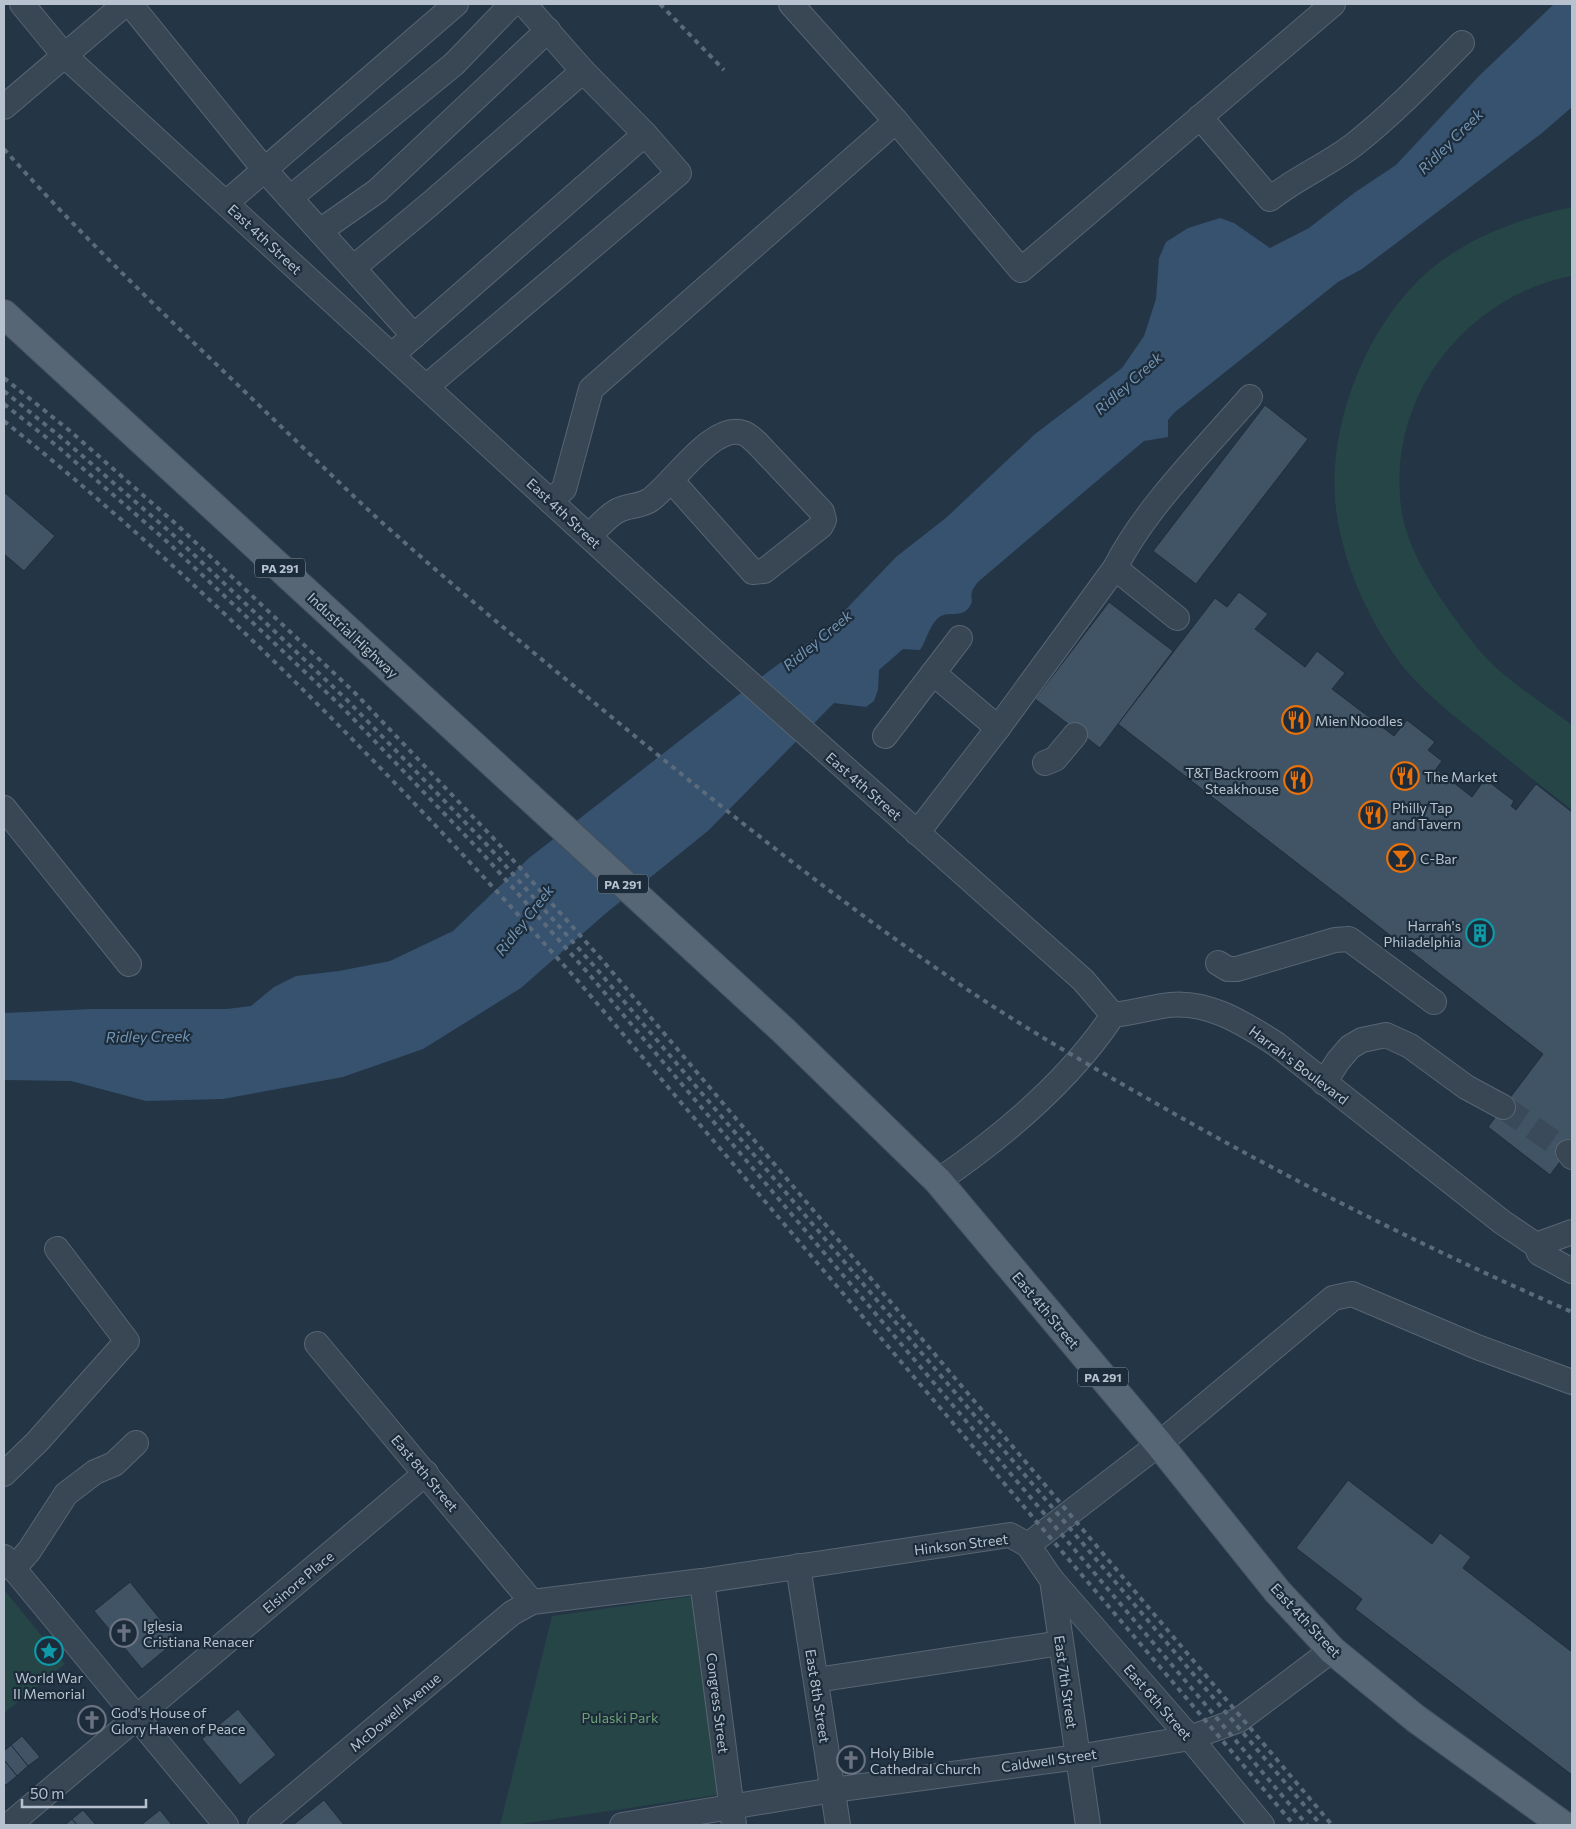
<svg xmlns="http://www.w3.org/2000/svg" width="1576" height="1829" viewBox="0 0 1576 1829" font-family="Commissioner,sans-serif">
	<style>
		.green { fill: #264546 }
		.water { fill: #36526e }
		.building { fill: #405465; stroke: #202e3c }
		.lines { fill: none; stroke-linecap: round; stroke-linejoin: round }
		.minor-tunnel { stroke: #3a4a5a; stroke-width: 24; stroke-dasharray: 24 12; stroke-linecap: butt }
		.minor-casing { stroke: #586572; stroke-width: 26 }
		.major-casing { stroke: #43505e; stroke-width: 30 }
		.minor { stroke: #394755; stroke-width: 24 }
		.major { stroke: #576675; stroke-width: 28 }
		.rail { stroke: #5b6b7c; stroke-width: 4; stroke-dasharray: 5 5; stroke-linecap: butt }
		.labels { text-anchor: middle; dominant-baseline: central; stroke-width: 4.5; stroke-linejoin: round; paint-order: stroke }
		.shield { fill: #1d2c3a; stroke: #8995a2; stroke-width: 1 }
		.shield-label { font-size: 12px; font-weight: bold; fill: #b7c2ce }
		.street-label { font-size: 14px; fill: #b7c2ce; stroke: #1d2c3a }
		.poi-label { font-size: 14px; fill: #b7c2ce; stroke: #1d2c3a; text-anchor: start }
		.park-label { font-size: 14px; fill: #6ba173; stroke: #1d2c3a }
		.water-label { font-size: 15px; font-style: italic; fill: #7395b4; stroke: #1d2c3a }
	</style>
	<rect width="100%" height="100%" fill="#243546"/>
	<g class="green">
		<path d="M1572,207v69c-52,9 -99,41 -131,82 -35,46 -50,108 -37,165 9,34 29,65 49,93 12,16 24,33 38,47 24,23 55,42 81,62v85c-31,-24 -62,-49 -93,-74 -27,-22 -60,-47 -81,-76 -29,-41 -51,-88 -60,-138 -17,-89 30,-207 102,-260 39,-29 86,-45 132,-55z"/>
		<path d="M4,1590l61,74 -61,49z"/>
		<path d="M694,1596l30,198 -210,31h-14l52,-209z"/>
	</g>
	<path class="water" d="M1554,4h18v103l-30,26 -180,136 -24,13 -163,130 -7,8v17l-24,4 -165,140c-6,7 -9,11 -7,21 -9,21 -23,5 -35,17 -8,8 -11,22 -17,31l-17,-1 -24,21 -1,20 -4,11 -8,6 -32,-4 -125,127 -104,84 -84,74 -98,61 -80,28 -120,22 -77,2 -75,-20 -67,-1v-67l88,-4h135l24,-3 23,-19 22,-11 43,-5 51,-10 63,-30 76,-73 240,-187 59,-43 68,-71 51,-40 88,-83 87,-66 22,-32 12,-37 3,-41 7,-16 22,-14 32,-10 14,5 36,25 39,-20 45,-35 42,-28 83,-89z"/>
	<g class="building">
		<path d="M1265,405l43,34 -112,145 -43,-33z"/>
		<path d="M4,492l51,44 -31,35 -20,-17z"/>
		<path d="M1239,592l29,22 -13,15 50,38 12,-16 28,22 -13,16 62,47 13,-16 28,22 -7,8 14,11 -6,8 36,28 13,-18 29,22 -3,5 5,4 20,-26 36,28v334l-22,29 -62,-48 55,-73 -425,-330 97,-126 12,9z"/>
		<path d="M1109,602l64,49 -73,97 -65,-49z"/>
		<path d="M1348,1480l84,64 8,-11 31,24 -8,11 109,84v123l-217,-166 7,-10 -66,-51z"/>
		<path d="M130,1582l47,58 -35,29 -48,-58z"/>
		<path d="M238,1709l38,46 -36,30 -38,-46z"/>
		<path d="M22,1736l18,21 -12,9 -17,-21z"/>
		<path d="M11,1745l17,21 -11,10 -13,-16v-9z"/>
		<path d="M4,1760l13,16 -11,9 -2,-2z"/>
		<path d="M324,1800l20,25h-51z"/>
		<path d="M83,1810l13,15h-19l-5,-6z"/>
		<path d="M160,1810l12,15h-31z"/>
		<path d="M72,1819l5,6h-12z"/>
	</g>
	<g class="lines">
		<path class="minor-tunnel" d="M1503,1107l65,45"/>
		<defs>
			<g id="minor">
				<path d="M22,4l42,51 653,599 366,326 30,35"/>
				<path d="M130,4l134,165 150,167"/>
				<path d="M791,4l105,117 125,149 312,-266"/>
				<path d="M4,107l121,-103"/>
				<path d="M1200,117l70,82c27,-22 60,-35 86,-56 38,-30 72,-66 106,-100"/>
				<path d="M290,198l164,-134 58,-60"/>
				<path d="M226,203l230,-199"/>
				<path d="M320,231l57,-40 171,-161"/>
				<path d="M353,268l77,-64 153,-133"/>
				<path d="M392,355l253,-221 -62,-63 -59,-67"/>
				<path d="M426,387l253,-214 -34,-39"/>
				<path d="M550,501l14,-12 27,-100 305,-268"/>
				<path d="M589,536c9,-8 17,-19 28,-25 11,-6 23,-4 33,-11 23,-16 63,-78 93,-67 5,1 9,6 13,9l66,70 2,8 -3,6 -57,45 -11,1 -82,-92"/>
				<path d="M1115,568l62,50"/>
				<path d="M933,673l65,55"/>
				<path d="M885,736l75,-98"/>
				<path d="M1045,763l10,-4 20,-24"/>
				<path d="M4,808l125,156"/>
				<path d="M917,833l81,-105 117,-160c30,-60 90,-119 135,-171"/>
				<path d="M1218,963l10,6h9l98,-29 14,-1 85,63"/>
				<path d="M1324,1083l14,-22 12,-14 12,-7 24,-5 24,11 56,41 37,20"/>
				<path d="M1568,1152l4,5"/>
				<path d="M938,1181c64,-44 132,-101 175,-166 17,-2 33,-6 49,-9 42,-8 80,16 114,38l226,178 34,23 3,8 33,18"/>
				<path d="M1536,1245l36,-13"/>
				<path d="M317,1344l215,258"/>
				<path d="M4,1474l33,-32 90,-101 -70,-92"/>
				<path d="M1028,1545l131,-101 174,-146 19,-4 125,53 95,35"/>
				<path d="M4,1557l222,268"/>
				<path d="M798,1566l40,259"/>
				<path d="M13,1569l16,-18 37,-57 29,-22 19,-8 22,-21"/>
				<path d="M1052,1580l138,158 72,87"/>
				<path d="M702,1581l32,244"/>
				<path d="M816,1680l245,-37"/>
				<path d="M9,1825l417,-352"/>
				<path d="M260,1825l252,-212 20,-11 170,-21 308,-46 18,10 24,35 36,245"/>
				<path d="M622,1825l211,-35 245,-33 112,-19 49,-18 93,-70"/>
			</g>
			<path id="major" d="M4,314l780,717 154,150 221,263 118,147 55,59 83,68 148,107"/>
		</defs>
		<use href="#minor" class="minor-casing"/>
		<use href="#major" class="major-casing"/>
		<use href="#minor" class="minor"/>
		<use href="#major" class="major"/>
		<g class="rail">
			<path d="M660,4l64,66"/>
			<path d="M4,149c83,94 175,179 265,266 36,34 71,69 107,102 81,73 165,142 249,211 112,92 226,183 346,264 60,40 123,76 186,112 135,77 273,146 415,208"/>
			<path d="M4,378l66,53 106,93 179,169 141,148 107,120 729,864"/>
			<path d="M4,391l59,48 106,92 179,170 141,146 106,120 726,858"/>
			<path d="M4,404l53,42 106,92 179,169 141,147 105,119 719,852"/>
			<path d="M4,421c209,168 396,361 574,560l716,844"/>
		</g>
	</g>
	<defs>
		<symbol id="restaurant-ring" viewBox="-11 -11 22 22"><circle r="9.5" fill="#1d2c3a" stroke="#e8710a" stroke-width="1.5"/><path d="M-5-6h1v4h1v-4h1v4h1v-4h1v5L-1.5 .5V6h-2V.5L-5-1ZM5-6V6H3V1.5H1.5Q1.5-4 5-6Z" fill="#e8710a"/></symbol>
		<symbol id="bar-ring" viewBox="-11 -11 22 22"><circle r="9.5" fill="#1d2c3a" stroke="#e8710a" stroke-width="1.5"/><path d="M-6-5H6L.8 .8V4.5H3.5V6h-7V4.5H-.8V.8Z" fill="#e8710a"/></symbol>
		<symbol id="building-ring" viewBox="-11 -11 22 22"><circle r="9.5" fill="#1d2c3a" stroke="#0f9aa8" stroke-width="1.5"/><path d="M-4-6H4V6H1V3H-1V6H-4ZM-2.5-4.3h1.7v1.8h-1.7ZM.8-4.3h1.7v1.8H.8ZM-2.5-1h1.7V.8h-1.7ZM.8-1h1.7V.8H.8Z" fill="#0f9aa8"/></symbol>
		<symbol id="church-ring" viewBox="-11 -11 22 22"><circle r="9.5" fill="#1d2c3a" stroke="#6b7280" stroke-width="1.5"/><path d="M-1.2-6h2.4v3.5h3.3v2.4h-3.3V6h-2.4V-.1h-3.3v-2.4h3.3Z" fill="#6b7280"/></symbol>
		<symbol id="sight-ring" viewBox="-11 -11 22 22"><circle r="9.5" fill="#1d2c3a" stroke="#0f9aa8" stroke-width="1.5"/><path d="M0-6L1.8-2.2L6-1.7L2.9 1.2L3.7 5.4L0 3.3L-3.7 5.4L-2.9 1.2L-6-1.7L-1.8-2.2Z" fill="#0f9aa8"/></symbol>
	</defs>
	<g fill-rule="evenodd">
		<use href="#restaurant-ring" x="1280" y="704" width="32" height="32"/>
		<use href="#restaurant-ring" x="1389" y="760" width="32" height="32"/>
		<use href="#restaurant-ring" x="1282" y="764" width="32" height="32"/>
		<use href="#restaurant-ring" x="1357" y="799" width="32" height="32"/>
		<use href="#bar-ring" x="1385" y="842" width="32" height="32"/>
		<use href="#building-ring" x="1464" y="917" width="32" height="32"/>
		<use href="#church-ring" x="108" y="1617" width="32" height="32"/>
		<use href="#sight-ring" x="33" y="1635" width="32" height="32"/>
		<use href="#church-ring" x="76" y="1704" width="32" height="32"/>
		<use href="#church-ring" x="835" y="1744" width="32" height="32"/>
	</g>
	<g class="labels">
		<g class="shield">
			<rect x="255" y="558.5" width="50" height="19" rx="4"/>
			<rect x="598" y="874.5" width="50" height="19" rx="4"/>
			<rect x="1078" y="1367.5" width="50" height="19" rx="4"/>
		</g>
		<g class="shield-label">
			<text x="280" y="568">PA 291</text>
			<text x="623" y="884">PA 291</text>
			<text x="1103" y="1377">PA 291</text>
		</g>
		<g class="street-label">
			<text transform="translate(265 239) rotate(43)">East 4th Street</text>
			<text transform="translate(564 513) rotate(43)">East 4th Street</text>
			<text transform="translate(353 635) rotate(43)">Industrial Highway</text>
			<text transform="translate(864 786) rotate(41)">East 4th Street</text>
			<text transform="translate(1299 1065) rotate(37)">Harrah's Boulevard</text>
			<text transform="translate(1046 1310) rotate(50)">East 4th Street</text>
			<text transform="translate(425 1473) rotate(50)">East 8th Street</text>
			<text transform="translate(961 1544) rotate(-7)">Hinkson Street</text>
			<text transform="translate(298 1582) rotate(-40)">Elsinore Place</text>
			<text transform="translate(1306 1620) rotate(47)">East 4th Street</text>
			<text transform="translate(1066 1682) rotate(82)">East 7th Street</text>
			<text transform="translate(818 1696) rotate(81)">East 8th Street</text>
			<text transform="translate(1158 1702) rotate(49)">East 6th Street</text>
			<text transform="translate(718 1703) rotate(83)">Congress Street</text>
			<text transform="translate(395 1712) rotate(-40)">McDowell Avenue</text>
			<text transform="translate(1049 1760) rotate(-8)">Caldwell Street</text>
		</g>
		<g class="poi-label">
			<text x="1315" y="720">Mien Noodles</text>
			<text x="1279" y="772" text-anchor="end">T&amp;T Backroom<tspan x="1279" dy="16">Steakhouse</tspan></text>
			<text x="1424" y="776">The Market</text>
			<text x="1392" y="807">Philly Tap<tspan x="1392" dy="16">and Tavern</tspan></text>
			<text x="1420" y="858">C-Bar</text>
			<text x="1461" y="925" text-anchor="end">Harrah's<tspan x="1461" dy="16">Philadelphia</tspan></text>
			<text x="143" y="1625">Iglesia<tspan x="143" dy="16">Cristiana Renacer</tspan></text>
			<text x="49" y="1677" text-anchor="middle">World War<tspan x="49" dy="16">II Memorial</tspan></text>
			<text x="111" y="1712">God's House of<tspan x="111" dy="16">Glory Haven of Peace</tspan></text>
			<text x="870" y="1752">Holy Bible<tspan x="870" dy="16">Cathedral Church</tspan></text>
		</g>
		<g class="park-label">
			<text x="620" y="1717">Pulaski Park</text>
		</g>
		<g class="water-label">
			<text transform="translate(1450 141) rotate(-45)">Ridley Creek</text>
			<text transform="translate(1128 383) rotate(-42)">Ridley Creek</text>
			<text transform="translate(817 640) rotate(-40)">Ridley Creek</text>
			<text transform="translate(524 920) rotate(-52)">Ridley Creek</text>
			<text transform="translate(148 1036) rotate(-1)">Ridley Creek</text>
		</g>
	</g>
	<rect width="1576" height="1829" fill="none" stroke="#b7c2ce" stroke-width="10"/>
	<path d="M22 1799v8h124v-8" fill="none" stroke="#b7c2ce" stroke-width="2.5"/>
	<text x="30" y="1799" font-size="15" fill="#b7c2ce" stroke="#1d2c3a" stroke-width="4" paint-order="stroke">50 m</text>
</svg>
